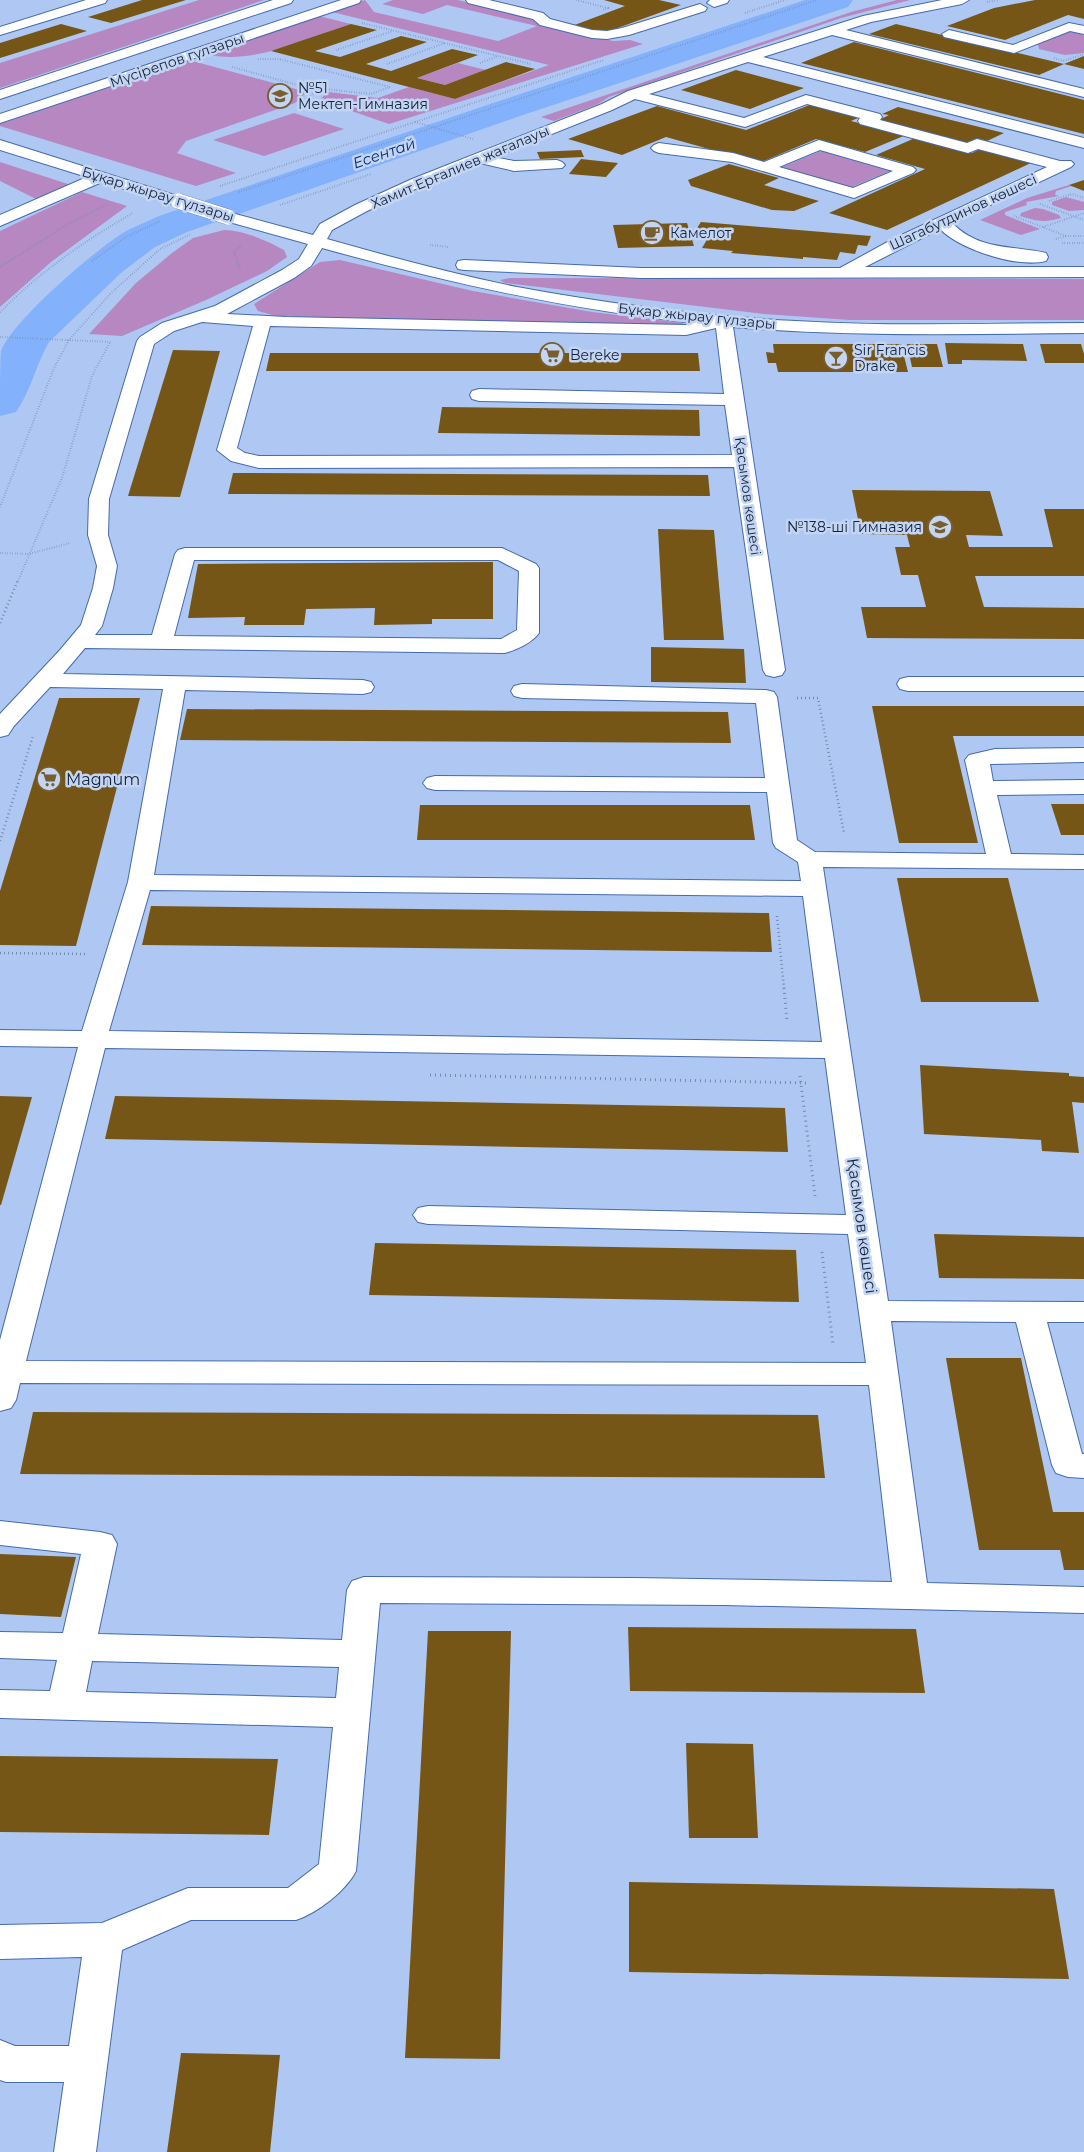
<svg xmlns="http://www.w3.org/2000/svg" width="1084" height="2152" viewBox="0 0 1084 2152" font-family="Montserrat,sans-serif">
	<style>
		.green { fill: #b687c1 }
		.lines { fill: none; stroke-linecap: round; stroke-linejoin: round }
		.river { fill: #84b1fc; fill-rule: evenodd }
		.building { fill: #765616 }
		.minor-casing { stroke: #456baa; stroke-width: 2 }
		.path-far2 { stroke: #748aaf; stroke-width: 2; stroke-dasharray: 0.5 2; stroke-linecap: butt }
		.path-far1 { stroke: #748aaf; stroke-width: 2.5; stroke-dasharray: 1 3; stroke-linecap: butt }
		.path { stroke: #748aaf; stroke-width: 3; stroke-dasharray: 1 4; stroke-linecap: butt }
		.minor { fill: #fff; fill-rule: evenodd }
		.minor-bridge-casing { stroke: #456baa; stroke-width: 16; stroke-linecap: butt }
		.path-bridge { stroke: #748aaf; stroke-width: 2; stroke-dasharray: 0.5 2; stroke-linecap: butt }
		.minor-bridge { stroke: #fff; stroke-width: 15 }
		.labels { text-anchor: middle; dominant-baseline: central; stroke-width: 5; stroke-linejoin: round; paint-order: stroke }
		.far-street-label { font-size: 14px; fill: #13233d; stroke: #c3d5f2 }
		.far-poi-label { font-size: 14px; fill: #13233d; stroke: #c3d5f2; text-anchor: start }
		.far-water-label { font-size: 15px; font-style: italic; fill: #062e6e; stroke: #c3d5f2 }
		.poi-label { font-size: 16px; fill: #13233d; stroke: #c3d5f2; text-anchor: start }
		.street-label { font-size: 16px; fill: #13233d; stroke: #c3d5f2 }
	</style>
	<rect width="100%" height="100%" fill="#aec8f3"/>
	<g class="green">
		<path d="M199,0h65l-264,88v-25z"/>
		<path d="M365,0l9,12 124,29 39,-15 -90,-21 -24,9 -41,-10 11,-4h65l155,41 17,-1 13,4 -254,80 -46,-16 -28,-4 13,-12 50,6 31,-11 46,12 94,-34 -217,-53z"/>
		<path d="M897,0h13l-69,18 -232,79 -11,7 -44,17 -13,-4 310,-105z"/>
		<path d="M319,16l32,8c-43,14 -99,42 -145,30z"/>
		<path d="M1067,32h17v21l-19,2 -26,-6 -1,-5z"/>
		<path d="M189,60l118,32 -12,11 -109,38 -9,12 59,20 -40,13 -196,-60v-2z"/>
		<path d="M458,63l28,7 -41,15 -28,-7z"/>
		<path d="M294,113l50,16 -80,27 -51,-16z"/>
		<path d="M821,151l69,20 -41,17 -69,-20z"/>
		<path d="M0,162l71,23 -33,15 -38,-19z"/>
		<path d="M1069,185l3,1 -16,5 -1,4 4,1 -33,6 1,3 -22,7v3l35,14 -19,6 -41,-15 47,-22z"/>
		<path d="M82,192l45,14 -76,56 -51,45v-76z"/>
		<path d="M1066,197l18,5v8l-15,1 -17,-6v-3z"/>
		<path d="M1035,208l8,1 16,6 2,3c-17,5 -25,3 -41,-2l1,-3z"/>
		<path d="M224,230c19,0 43,11 60,20l3,7 -20,14 -61,29 -84,36 -33,-2 47,-51 36,-30 21,-15z"/>
		<path d="M340,260l133,31 119,21 91,11 -1,2 -406,-9 -18,-5 -4,-7 66,-42z"/>
		<path d="M510,278l574,1v41h-234l-86,-6 -259,-31 -5,-3z"/>
	</g>
	<g class="lines">
		<path class="river" d="M805,0h48l-5,7 -328,109 -333,116 -32,15 -33,25 -73,70c-13,22 -18,49 -33,70l-16,4c0,-12 0,-56 1,-65 11,-30 98,-105 127,-121 10,-5 21,-9 31,-14l337,-114z"/>
	</g>
	<g class="building">
		<path d="M142,0h44l-75,23 -23,-6z"/>
		<path d="M604,0h55l22,5 -80,29 -29,-8 53,-20z"/>
		<path d="M1035,0h49v19l-16,-4 -63,25 -58,-14 47,-18z"/>
		<path d="M61,24l26,7 -87,27v-15z"/>
		<path d="M351,24l26,6 -62,21 25,6 61,-21 26,6 -61,22 25,7 61,-22 26,6 -61,23 28,7 61,-23 29,7 -80,30 -184,-48z"/>
		<path d="M896,24l168,40 -25,11 -170,-41z"/>
		<path d="M854,42l230,58v34l-283,-71z"/>
		<path d="M1084,56v13l-20,-5z"/>
		<path d="M736,70l68,18 -54,21 -69,-19z"/>
		<path d="M812,104l48,13 -9,4 55,14 -41,17 -49,-13 -57,24 -93,-26 -44,18 -54,-16 89,-33 89,24z"/>
		<path d="M898,107l106,26 -17,8 -10,-3 -11,5 -89,-22 12,-6 -7,-1z"/>
		<path d="M915,138l57,15 10,-5 51,14 -146,68 -58,-17 96,-44 -49,-14z"/>
		<path d="M581,150l3,7 -44,2 -3,-7z"/>
		<path d="M581,159l37,4 -12,14 -37,-3z"/>
		<path d="M729,164l50,14 -15,7 55,16 -25,10 -22,-1 -81,-24 -3,-6z"/>
		<path d="M1084,180v11l-15,-6z"/>
		<path d="M701,222l170,14 -4,10 -9,-1 -3,9 -15,-2 -3,8 -34,-3v2l-72,-6 2,-2 -31,-3 9,-15 -16,-2z"/>
		<path d="M687,223l7,23 -76,2 -5,-23z"/>
		<path d="M945,343l78,1 4,17 -65,-1v4h-14z"/>
		<path d="M773,344h128l7,28h-130l-2,-9h-8l-2,-11 8,1z"/>
		<path d="M907,344h30l6,23h-31z"/>
		<path d="M1040,344h41l3,10v9h-39z"/>
		<path d="M173,350l47,1 -40,146 -52,-1z"/>
		<path d="M270,353h428l2,18h-434z"/>
		<path d="M442,407l257,3 1,26 -262,-3z"/>
		<path d="M233,473l475,2 2,21 -482,-2z"/>
		<path d="M852,490l138,1 13,45 -37,-1 3,12h84l-9,-38h40v67h-109l9,31 100,1v31l-217,-1 -6,-31h65l-8,-32h-17l-6,-28h15l-3,-12 -46,-1z"/>
		<path d="M658,529l56,1 10,110h-60z"/>
		<path d="M493,562v57h-61v5l-58,1 1,-17 -69,1 -2,16h-60l1,-8 -57,1 10,-54z"/>
		<path d="M651,647l93,2 2,34 -95,-1z"/>
		<path d="M59,698h81l-64,248 -76,-1v-54z"/>
		<path d="M872,706h212v30h-131l25,107h-79z"/>
		<path d="M187,709l541,3 3,31 -551,-3z"/>
		<path d="M1051,804h33v31h-23z"/>
		<path d="M420,805h330l5,35h-338z"/>
		<path d="M897,878h111l31,124h-118z"/>
		<path d="M151,906l618,7 3,39 -630,-7z"/>
		<path d="M920,1065l149,8v3l15,1v26l-12,-1 7,51 -37,-2 -1,-11 -117,-6z"/>
		<path d="M0,1096l32,1 -31,108h-1z"/>
		<path d="M115,1096l670,12 3,44 -683,-13z"/>
		<path d="M934,1234l150,3v42l-145,-1z"/>
		<path d="M375,1243l421,7 3,52 -430,-7z"/>
		<path d="M946,1358h75l32,154h31v58h-20l-4,-20h-81z"/>
		<path d="M33,1412l785,3 7,63 -805,-4z"/>
		<path d="M0,1554l76,3 -15,60 -61,-3z"/>
		<path d="M628,1627l288,2 9,64 -295,-2z"/>
		<path d="M428,1631h83l-11,428 -95,-1z"/>
		<path d="M686,1743l67,1 5,94h-69z"/>
		<path d="M0,1756l278,3 -9,76 -269,-3z"/>
		<path d="M629,1882l425,7 15,90 -440,-7z"/>
		<path d="M181,2053l99,2 -10,97h-103z"/>
	</g>
	<g class="lines">
		<defs>
			<g id="minor">
				<path d="M86,0h21l-2,3 -105,32v-8z"/>
				<path d="M273,0h20l-2,3 -291,96v-9z"/>
				<path d="M341,0h20l-2,3 -359,120v-9z"/>
				<path d="M466,0h23l54,13 7,6 42,11 15,1 15,-3 78,-24 7,4 -2,3 -76,24 -22,4 -15,-1 -52,-13 -7,-6 -65,-16z"/>
				<path d="M710,0h19l-2,3 -13,4 -7,-4z"/>
				<path d="M942,0h27l-7,4 -91,18 -25,8 238,59v8l-252,-62 -69,22 321,81v10l-336,-86 -99,32 95,24 62,-23 74,19 2,3 -2,3 87,23 10,-4 83,22h11l3,3 -3,3 -119,56c28,28 59,22 94,30l2,4 -2,4c-29,7 -85,-11 -106,-32l-75,38h219v10l-443,1 -177,-8 -6,-1 -2,-4 2,-4 6,-1 177,8h199l53,-29 154,-72 -69,-18 -10,4 -108,-29 -2,-3 2,-3 -53,-14 -62,23 -110,-28 -23,11 -118,47 20,4 43,-1 5,2 3,3 -3,3 -48,3 -34,-8 -56,22 -57,26 -35,19 -5,9c63,18 126,35 190,48 92,17 185,29 279,34 95,6 192,2 288,2v10c-117,1 -234,4 -351,-6l52,343 -3,5 -8,2 -8,-2 -3,-5 -29,-203 -475,1 -28,-7 -14,-11 36,-124 -51,-4 -28,9 -20,13 -45,155 -1,36 9,31 -4,22 -11,38 -7,9h57l23,-81 3,-4 7,-2h317l34,16 3,4v65c-7,10 -23,17 -34,20l-420,-5 -22,26 300,6 8,2 3,5 -3,5 -8,2 -178,-4 -31,185 647,6 -3,-19 -22,-14 -3,-5 -6,-51 -332,-2 -8,-2 -4,-5 4,-5 8,-2 330,2 -9,-75 -234,-5 -8,-2 -3,-5 3,-5 8,-2 244,6 8,2 3,5 20,143 18,12 171,2 -21,-94 4,-5 26,-6 89,-1v14l-94,2 3,17 91,-1v14l-87,1 14,59 73,1v14l-261,-2 65,434 196,1v20h-37l35,132h2v24l-16,-1 -12,-4 -4,-8 -36,-143 -125,-1 36,262 157,4v26l-360,-8 -344,-2 -24,268c-10,20 -39,42 -60,49h-105l-69,30 -26,202h-42l10,-70h-58l-6,-2v-40l15,6h54l13,-89 -82,2v-34l102,-2 86,-35h100l31,-24 14,-137 -333,-9v-28l50,1 7,-31 -57,-2v-26l63,1 18,-79 -81,-9v-24l100,11 12,3 5,9 -19,90 244,6 5,-50 5,-9 12,-4 270,1 258,4 -23,-197 -849,-2 -4,17 -5,8 -11,3v-71l78,-293 -78,-1v-16l82,1 46,-149 35,-193 -113,-2 -36,39 -6,9 -8,2v-23l60,-64 21,-25 12,-37 4,-22 -9,-31 1,-36 48,-158 3,-4 22,-14 53,-17 67,-36 17,-11 9,-15 -86,-24 -2,-3 2,-3 6,-2 85,23 7,-11 35,-19 57,-26 190,-75 26,-13 235,-75zM322,248c122,34 244,61 371,75l-7,2 -400,-8 -59,-3 67,-36 17,-12zM270,326l416,9 30,-7 8,66 -245,-5 -7,2 -2,4 2,4 7,2 246,4 7,50 -473,1 -14,-3 -8,-5zM194,560h304l21,11 -2,59 -16,9 -327,-3zM150,890l653,6 19,146 -713,-11zM105,1048l720,10 21,157 -418,-9 -10,2 -5,7 5,7 10,2 420,10 18,129 -840,-2zM92,1661l247,6 -3,31 -250,-6z"/>
				<path d="M1069,23l15,3v8l-14,-3 -56,22 -70,-16 -2,-3 7,-4 64,15z"/>
				<path d="M0,140l184,58 2,3 -2,3 -6,2 -76,-24 -102,44v-11l87,-38 -87,-27z"/>
				<path d="M819,140l94,27 3,3 -3,3 -59,25 -122,-36 -73,-9 -5,-2 -3,-3 3,-3 5,-2 74,10 31,9zM820,150l73,21 -40,17 -74,-21z"/>
				<path d="M908,677h176v14h-176l-8,-2 -3,-5 3,-5z"/>
			</g>
		</defs>
		<use href="#minor" class="minor-casing"/>
		<g class="path-far2">
			<path d="M576,0l32,8 -6,2"/>
			<path d="M987,2l12,-2"/>
			<path d="M745,13l40,-13"/>
			<path d="M362,23l169,41"/>
			<path d="M336,50l57,-19"/>
			<path d="M1054,58l9,3 21,-7"/>
			<path d="M480,63l18,-7"/>
			<path d="M387,64l58,-21"/>
			<path d="M232,67l73,20 66,7 19,-7 -111,-28h-23"/>
			<path d="M299,109l18,-20"/>
			<path d="M220,186l384,-126"/>
			<path d="M239,192l578,-192"/>
			<path d="M1049,201l23,-7 12,4"/>
			<path d="M1040,204l44,16"/>
			<path d="M280,205l91,-31"/>
			<path d="M1014,216l52,20"/>
			<path d="M1043,227l41,-14"/>
			<path d="M1056,239l10,-3h18"/>
			<path d="M1062,243h22"/>
			<path d="M430,245l19,2"/>
			<path d="M92,261l34,-24 34,-16"/>
			<path d="M0,267l68,-43 40,-20"/>
			<path d="M240,270l-6,-18 7,-7"/>
			<path d="M0,312c40,-40 84,-71 133,-99"/>
			<path d="M0,337l112,5"/>
			<path d="M0,507l54,-139 15,-28 42,-47 49,-44 31,-15"/>
			<path d="M0,553l29,1 41,-11"/>
			<path d="M18,581l44,-103 30,-102 18,-34"/>
		</g>
		<g class="path-far1">
			<path d="M0,623l18,-43"/>
			<path d="M797,698h21l26,135"/>
			<path d="M0,841l33,-105"/>
			<path d="M777,916l7,73"/>
			<path d="M0,953l87,1"/>
		</g>
		<g class="path">
			<path d="M784,988l3,34"/>
			<path d="M430,1075l379,8"/>
			<path d="M800,1076l15,120"/>
			<path d="M822,1252l11,93"/>
		</g>
		<use href="#minor" class="minor"/>
		<defs>
			<path id="minor-bridge" d="M178,201l50,16"/>
		</defs>
		<use href="#minor-bridge" class="minor-bridge-casing"/>
		<path class="path-bridge" d="M415,122l58,17"/>
		<use href="#minor-bridge" class="minor-bridge"/>
	</g>
	<defs>
		<symbol id="school-ring" viewBox="-11 -11 22 22"><circle r="9.5" fill="#c3d5f2" stroke="#785e2f" stroke-width="1.5"/><path d="M0-5L7-2L0 1L-7-2ZM-4 1L0 2.5L4 1V4Q0 6-4 4Z" fill="#785e2f"/></symbol>
		<symbol id="cafe-ring" viewBox="-11 -11 22 22"><circle r="9.5" fill="#c3d5f2" stroke="#785e2f" stroke-width="1.5"/><path d="M-5.5-4.5H6V0H3Q3 3.5 0 3.5H-2.5Q-5.5 3.5-5.5 0ZM3-3.2v2h1.7v-2ZM-6 4.5H4V6H-6Z" fill="#785e2f"/></symbol>
		<symbol id="supermarket-ring" viewBox="-11 -11 22 22"><circle r="9.5" fill="#c3d5f2" stroke="#785e2f" stroke-width="1.5"/><path d="M-6-5.5h2.5l.6 2H6L4.5 2H-2.5L-4.4-4H-6ZM-1.5 3.2a1.3 1.3 0 1 0 .1 0ZM3 3.2a1.3 1.3 0 1 0 .1 0Z" fill="#785e2f"/></symbol>
		<symbol id="bar-ring" viewBox="-11 -11 22 22"><circle r="9.5" fill="#c3d5f2" stroke="#785e2f" stroke-width="1.5"/><path d="M-6-5H6L.8 .8V4.5H3.5V6h-7V4.5H-.8V.8Z" fill="#785e2f"/></symbol>
	</defs>
	<g fill-rule="evenodd">
		<use href="#school-ring" x="266" y="82" width="28" height="28"/>
		<use href="#cafe-ring" x="638" y="219" width="28" height="28"/>
		<use href="#supermarket-ring" x="538" y="341" width="28" height="28"/>
		<use href="#bar-ring" x="822" y="344" width="28" height="28"/>
		<use href="#school-ring" x="926" y="513" width="28" height="28"/>
		<use href="#supermarket-ring" x="35" y="765" width="28" height="28"/>
	</g>
	<g class="labels">
		<g class="far-street-label">
			<text transform="translate(177 60) rotate(-19)">Мүсірепов гүлзары</text>
			<text transform="translate(460 167) rotate(-23)">Хамит Ерғалиев жағалауы</text>
			<text transform="translate(158 194) rotate(17)">Бұқар жырау гүлзары</text>
			<text transform="translate(963 212) rotate(-25)">Шагабутдинов көшесі</text>
			<text transform="translate(697 316) rotate(6)">Бұқар жырау гүлзары</text>
			<text transform="translate(748 496) rotate(82)">Қасымов көшесі</text>
		</g>
		<g class="far-poi-label">
			<text x="298" y="88">№51<tspan x="298" dy="16">Мектеп-Гимназия</tspan></text>
			<text x="670" y="233">Камелот</text>
			<text x="854" y="350">Sir Francis<tspan x="854" dy="16">Drake</tspan></text>
			<text x="570" y="355">Bereke</text>
			<text x="922" y="527" text-anchor="end">№138-ші Гимназия</text>
		</g>
		<g class="far-water-label">
			<text transform="translate(384 153) rotate(-19)">Есентай</text>
		</g>
		<g class="poi-label">
			<text x="66" y="779">Magnum</text>
		</g>
		<g class="street-label">
			<text transform="translate(862 1226) rotate(82)">Қасымов көшесі</text>
		</g>
	</g>
</svg>
